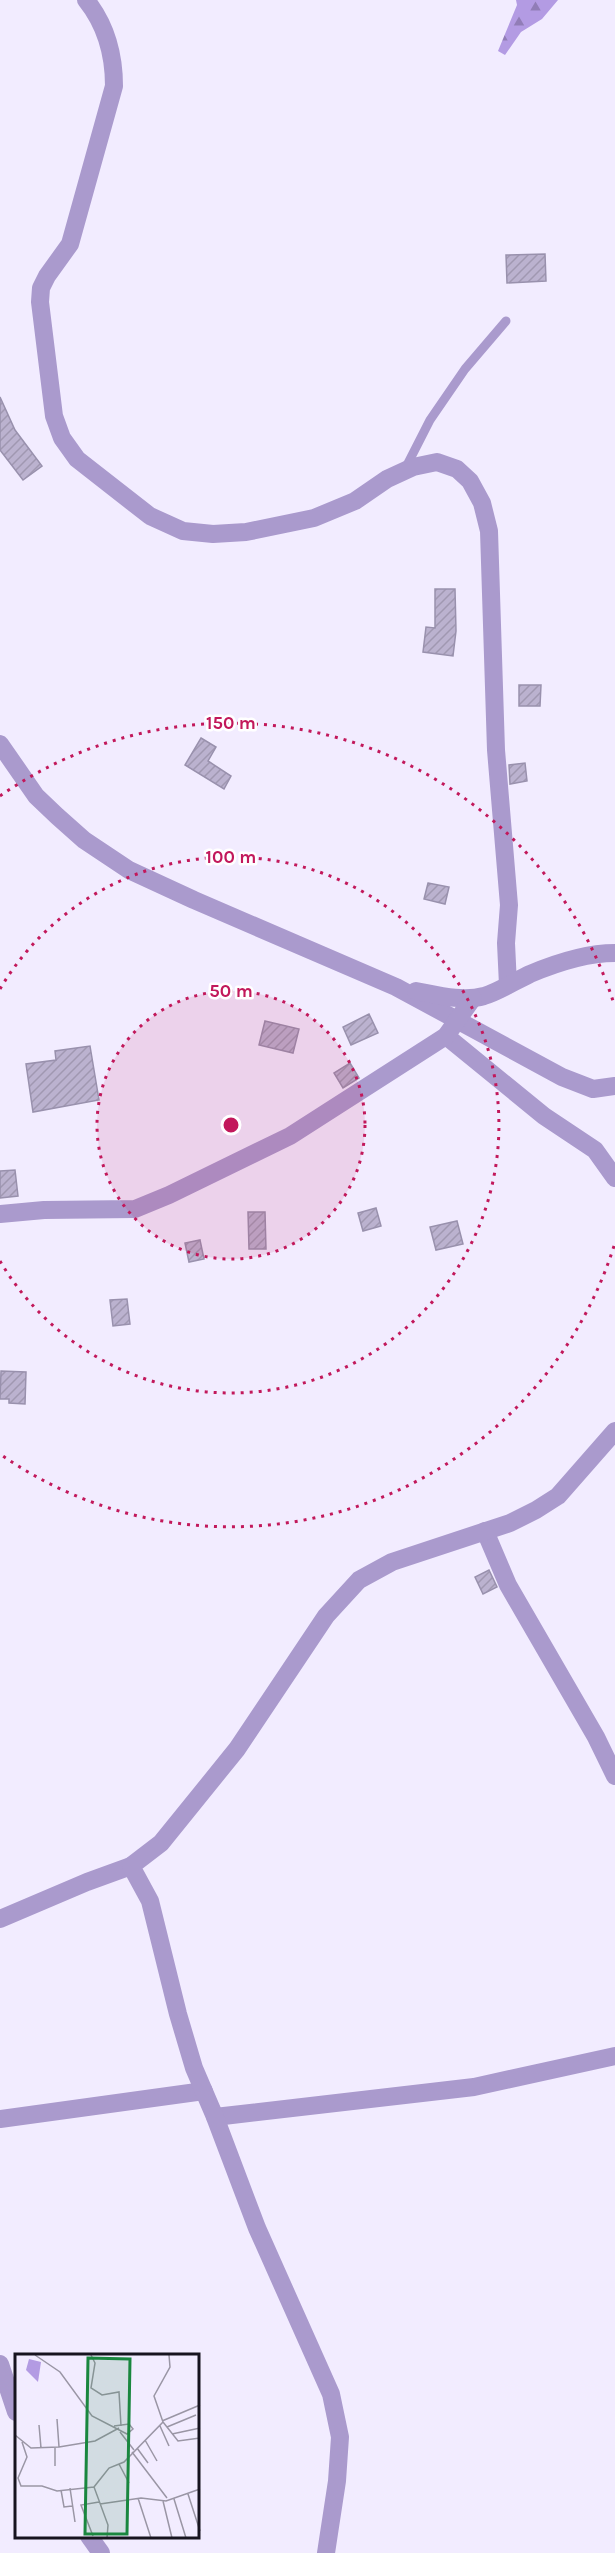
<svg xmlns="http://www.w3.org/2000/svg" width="615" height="2553" viewBox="0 0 615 2553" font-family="Karla,sans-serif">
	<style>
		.forest { fill: url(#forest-firs) }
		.building { fill: url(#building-hatch); stroke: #9991ad; stroke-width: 1.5 }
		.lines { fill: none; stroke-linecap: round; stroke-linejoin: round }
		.lane { stroke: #aa9acd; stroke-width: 9 }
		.street { stroke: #aa9acd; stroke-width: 18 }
		.ring { fill: none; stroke: #c2185b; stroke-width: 3; stroke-dasharray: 3 6 }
		.inset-road { fill: none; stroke: #9a96a5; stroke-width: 1.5 }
		.view { fill: #1a873f; fill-opacity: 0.15; stroke: #1a873f; stroke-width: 3 }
		.inset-edge { fill: none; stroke: #17141f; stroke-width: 3 }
		.centre { fill: #c2185b; stroke: #fff; stroke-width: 3 }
		.ring-label { font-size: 18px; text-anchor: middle; font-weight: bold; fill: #c2185b; stroke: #fff; stroke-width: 5; stroke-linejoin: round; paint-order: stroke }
	</style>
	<defs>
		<pattern id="forest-firs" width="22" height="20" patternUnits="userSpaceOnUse" patternTransform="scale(1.5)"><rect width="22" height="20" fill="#b39be3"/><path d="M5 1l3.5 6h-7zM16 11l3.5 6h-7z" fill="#917db7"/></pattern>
		<pattern id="building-hatch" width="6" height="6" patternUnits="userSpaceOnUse" patternTransform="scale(1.5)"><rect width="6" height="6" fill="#bbb2cf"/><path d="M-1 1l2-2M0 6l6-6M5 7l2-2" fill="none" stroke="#a098b1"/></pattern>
	</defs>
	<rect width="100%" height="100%" fill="#f2ecff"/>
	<path class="forest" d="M516,0h42l-16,19 -21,13 -16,23 -7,-4 19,-46z"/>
	<g class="building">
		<path d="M545,254l1,27 -39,2 -1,-28z"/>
		<path d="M0,397l15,33 27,36 -19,14 -23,-30z"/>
		<path d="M435,589h20l1,42 -3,25 -30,-4 3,-25 9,1z"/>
		<path d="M519,685h22l-1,21h-21z"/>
		<path d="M201,738l15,9 -8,14 23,15 -7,13 -39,-24z"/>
		<path d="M525,763l2,18 -17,3 -1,-19z"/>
		<path d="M428,883l21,4 -4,17 -21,-5z"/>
		<path d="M369,1014l9,19 -27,12 -8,-18z"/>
		<path d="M265,1021l34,8 -6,24 -34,-8z"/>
		<path d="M90,1046l9,54 -66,12 -7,-48 30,-4 -1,-9z"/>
		<path d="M350,1063l9,15 -16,10 -9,-15z"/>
		<path d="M15,1170l3,26 -18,2v-27z"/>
		<path d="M376,1208l5,18 -18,5 -5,-18z"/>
		<path d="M248,1212h17l1,37h-17z"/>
		<path d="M457,1221l6,23 -27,6 -6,-23z"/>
		<path d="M200,1240l4,19 -15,3 -4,-19z"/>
		<path d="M127,1299l3,25 -17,2 -3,-26z"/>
		<path d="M1,1371l25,1 -1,32 -16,-1v-4h-9z"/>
		<path d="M489,1570l8,17 -14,7 -8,-17z"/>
	</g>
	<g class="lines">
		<path class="lane" d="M405,469l25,-49 35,-51 41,-48"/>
		<g class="street">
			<path d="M86,0c20,25 28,55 28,86l-44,158 -23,32 -6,12 -1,14 14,114 8,22 15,21 73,57 33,15 30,3 33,-2 68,-14 41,-17 32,-22 26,-12 24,-5 20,7 13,12 12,22 7,28 7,219 13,155 -3,38 2,42"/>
			<path d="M0,744l36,52 21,20 27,24 45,30 65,30 202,87 166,90 31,12 22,-3"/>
			<path d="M416,991c21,4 47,11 68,5 16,-5 31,-15 46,-22 26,-11 57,-21 85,-21"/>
			<path d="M446,1036l98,80 51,34 20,28"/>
			<path d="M0,1214l44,-4 91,-1 34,-14 121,-59 156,-100 27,-38"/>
			<path d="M485,1531l23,54 88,152 19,39"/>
			<path d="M0,1919l87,-37 44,-16"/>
			<path d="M215,2117l259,-30 141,-31"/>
			<path d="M0,2119l204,-28"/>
			<path d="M0,2364l16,48"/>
			<path d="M89,2536l12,17"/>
			<path d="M326,2553l11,-72 3,-44 -9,-43 -74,-166 -42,-111 -21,-49 -16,-54 -28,-113 -19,-35 30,-23 76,-94 89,-133 33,-36 33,-18 118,-39 26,-13 22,-14 57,-65"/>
		</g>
	</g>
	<circle cx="231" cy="1125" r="134" fill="#c2185b" fill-opacity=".12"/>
	<g class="ring">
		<circle cx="231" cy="1125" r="134"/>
		<path d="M0 989A268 268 0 1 1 0 1261"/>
		<path d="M614 1246A402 402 0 0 1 0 1454M0 796A402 402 0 0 1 614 1004"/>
	</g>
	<g transform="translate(15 2354)">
		<rect width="184" height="184" fill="#f2ecff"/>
		<path d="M14,5l12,3 -3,20 -12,-12z" fill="#b39be3"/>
		<path class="inset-road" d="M20,1l25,17 32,44 35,18 6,-5 -4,-5 -15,2M76,1l4,8 -4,25 11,7 17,-3 2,34M42,65l2,28M147,67l38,-16M148,68l15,19 22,-3M24,71l2,23M145,72l9,20M152,73l29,-12M105,78l14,18M157,80l28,-6M0,81l16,13 28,-1 36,-6 24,-13M130,86l12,21M7,88l5,15 -9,21 3,8h21l15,5 37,-4M40,93v19M122,94l11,15M117,98l35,46M104,110l10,19M55,134l5,34M46,136l3,17 8,-1M173,140l12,37M123,144l13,40M159,145l12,39M148,147l9,37M85,150l41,-6 25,3 34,-12M78,182l-12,-31 18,-3M92,184l1,-13 -14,-38 15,-19 15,-6 39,-40 -9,-26 16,-29 -1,-12"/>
		<path class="view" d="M73,4l42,1 -3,175h-42z"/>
		<rect width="184" height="184" class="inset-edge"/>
	</g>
	<circle cx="231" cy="1125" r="9" class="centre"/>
	<g class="ring-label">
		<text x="231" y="729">150 m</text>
		<text x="231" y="863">100 m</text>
		<text x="231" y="997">50 m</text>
	</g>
</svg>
